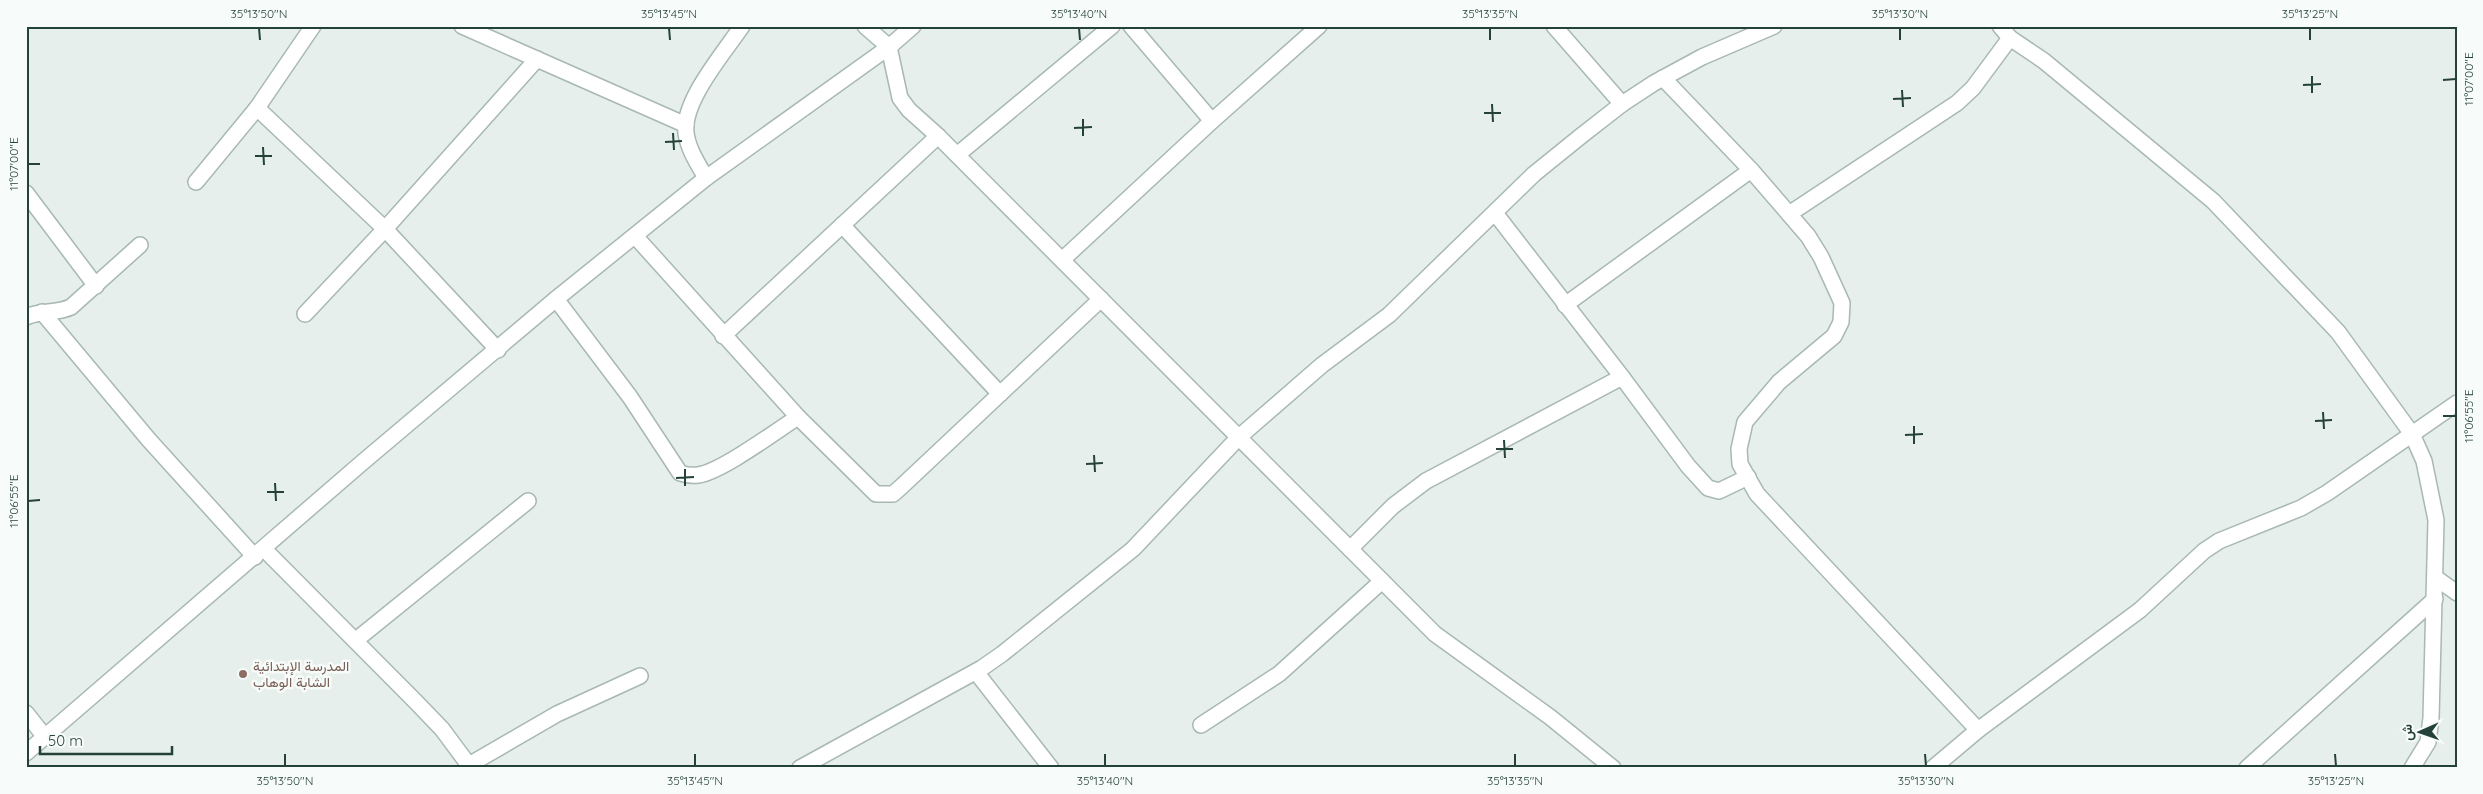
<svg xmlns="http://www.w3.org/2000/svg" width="2483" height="794" viewBox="0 0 2483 794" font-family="Quicksand,Vazirmatn,sans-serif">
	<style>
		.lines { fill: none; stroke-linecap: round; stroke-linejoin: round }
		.minor-casing { stroke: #a8b8b2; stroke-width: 18 }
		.minor { stroke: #fff; stroke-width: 15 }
		.ticks { fill: none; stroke: #24423a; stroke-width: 2 }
		.education-dot { fill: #8d6e63; stroke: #f7fbf9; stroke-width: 2 }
		.labels { text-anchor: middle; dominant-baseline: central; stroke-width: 5; stroke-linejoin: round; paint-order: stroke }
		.education-label { font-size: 14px; fill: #785e54; stroke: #f7fbf9; text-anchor: start }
		.neatline { fill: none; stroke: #24423a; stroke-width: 2 }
		.ticks-label { font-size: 12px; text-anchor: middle; fill: #24423a }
	</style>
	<rect width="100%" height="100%" fill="#e6efeb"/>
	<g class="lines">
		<defs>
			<g id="minor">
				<path d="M462,26l224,99"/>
				<path d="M865,26l24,21 11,51 9,12 29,26 497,498 115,83 63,51"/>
				<path d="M1131,26l81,95"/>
				<path d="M1554,26l68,78"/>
				<path d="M2000,26l10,12 34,23 169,140 125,131 74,102 12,27 12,59 -5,198 -3,24 -16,26"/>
				<path d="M1663,78l88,92 57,66 13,21 21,46 -1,19 -7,14 -55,46 -34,40 -6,27 1,15 17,30 221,236"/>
				<path d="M257,108l128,121 113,121"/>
				<path d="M957,155l155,-129"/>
				<path d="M706,178c-8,-14 -18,-29 -20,-45 -4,-32 38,-80 56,-107"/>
				<path d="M196,182l61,-74 56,-82"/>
				<path d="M26,193l70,93"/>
				<path d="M1495,213l127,164 66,89 20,22 11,3 29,-14"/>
				<path d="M1789,214l168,-111 16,-15 37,-50"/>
				<path d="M842,225l158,169"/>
				<path d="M635,236l163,181 78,77h17l8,-7 200,-188"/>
				<path d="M1062,260l150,-139 107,-95"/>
				<path d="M556,299l74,98 50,76c6,2 11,3 18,2 23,-3 78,-44 100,-58"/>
				<path d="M1565,305l186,-135"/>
				<path d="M42,312l107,128 106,117"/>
				<path d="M305,314l80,-85 152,-170"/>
				<path d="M26,317c15,-7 30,-3 45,-10l69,-62"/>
				<path d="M723,336l215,-200"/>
				<path d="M264,549l152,153 26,27 29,39"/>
				<path d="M1350,549l43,-43 33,-25 196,-104"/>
				<path d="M2436,578l21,15"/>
				<path d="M356,640l172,-139"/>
				<path d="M976,672l75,96"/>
				<path d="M26,713l19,24"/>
				<path d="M1201,725l78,-51 103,-93"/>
				<path d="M26,753l338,-292 192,-162 150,-121 183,-131 24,-21"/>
				<path d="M469,765l88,-51 83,-38"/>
				<path d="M800,768l182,-100 20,-14 131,-105 106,-112 83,-72 67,-50 145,-141 47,-38 41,-32 32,-21 48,-26 72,-31"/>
				<path d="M1933,768l45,-38 162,-120 64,-59 15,-10 82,-33 26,-15 130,-90"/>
				<path d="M2247,768l188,-169"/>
			</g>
		</defs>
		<use href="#minor" class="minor-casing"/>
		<use href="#minor" class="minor"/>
	</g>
	<path class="ticks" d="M259,28l1,12M669,28l1,12M1079,28l1,12M1490,28v12M1900,28v12M2310,28v12M2312,76v17M2443,80l13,-1M2303,85l18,-1M1902,90l1,17M1893,99l18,-1M1492,104l1,18M1484,113h17M1083,119v17M1074,128l18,-1M673,133l1,17M665,142l17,-1M263,147l1,18M255,156h17M28,164h12M2323,412l1,17M2443,416h13M2315,421l17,-1M1914,426v18M1905,435l18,-1M1504,440l1,18M1496,449h17M1094,455l1,17M1086,464l17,-1M685,469v17M676,478l18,-1M275,483l1,18M267,492h17M28,501l12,-1M285,754v12M695,754v12M1105,754v12M1515,754v12M1925,754l1,12M2335,754l1,12"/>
	<circle class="education-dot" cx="243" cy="674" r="5"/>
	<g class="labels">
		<g class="education-label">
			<text x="253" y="666">المدرسة الإبتدائية<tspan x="253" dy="16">الشابة الوهاب</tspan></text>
		</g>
	</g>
	<rect width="2483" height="794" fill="none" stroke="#f7fbf9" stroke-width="55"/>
	<g transform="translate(2420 732) rotate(268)" stroke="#f7fbf9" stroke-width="4" paint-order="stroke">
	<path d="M0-4L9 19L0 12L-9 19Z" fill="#24423a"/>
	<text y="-8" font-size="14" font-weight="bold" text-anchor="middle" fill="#24423a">ش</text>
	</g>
	<path d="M40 746v8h132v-8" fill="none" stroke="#24423a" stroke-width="2.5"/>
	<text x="48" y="746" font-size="15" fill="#24423a" stroke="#f7fbf9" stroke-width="4" paint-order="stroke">50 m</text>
	<rect x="28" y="28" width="2428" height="738" class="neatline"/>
	<g class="ticks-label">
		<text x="259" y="18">35°13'50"N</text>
		<text x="669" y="18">35°13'45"N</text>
		<text x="1079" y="18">35°13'40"N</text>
		<text x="1490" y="18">35°13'35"N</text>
		<text x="1900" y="18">35°13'30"N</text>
		<text x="2310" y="18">35°13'25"N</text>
		<text transform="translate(2469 79) rotate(-90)" y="4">11°07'00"E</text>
		<text transform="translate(14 164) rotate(-90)" y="4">11°07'00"E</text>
		<text transform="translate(2469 416) rotate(-90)" y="4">11°06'55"E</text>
		<text transform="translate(14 501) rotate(-90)" y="4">11°06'55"E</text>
		<text x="285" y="785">35°13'50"N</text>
		<text x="695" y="785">35°13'45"N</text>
		<text x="1105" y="785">35°13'40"N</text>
		<text x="1515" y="785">35°13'35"N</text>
		<text x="1926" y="785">35°13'30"N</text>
		<text x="2336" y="785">35°13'25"N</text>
	</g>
</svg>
